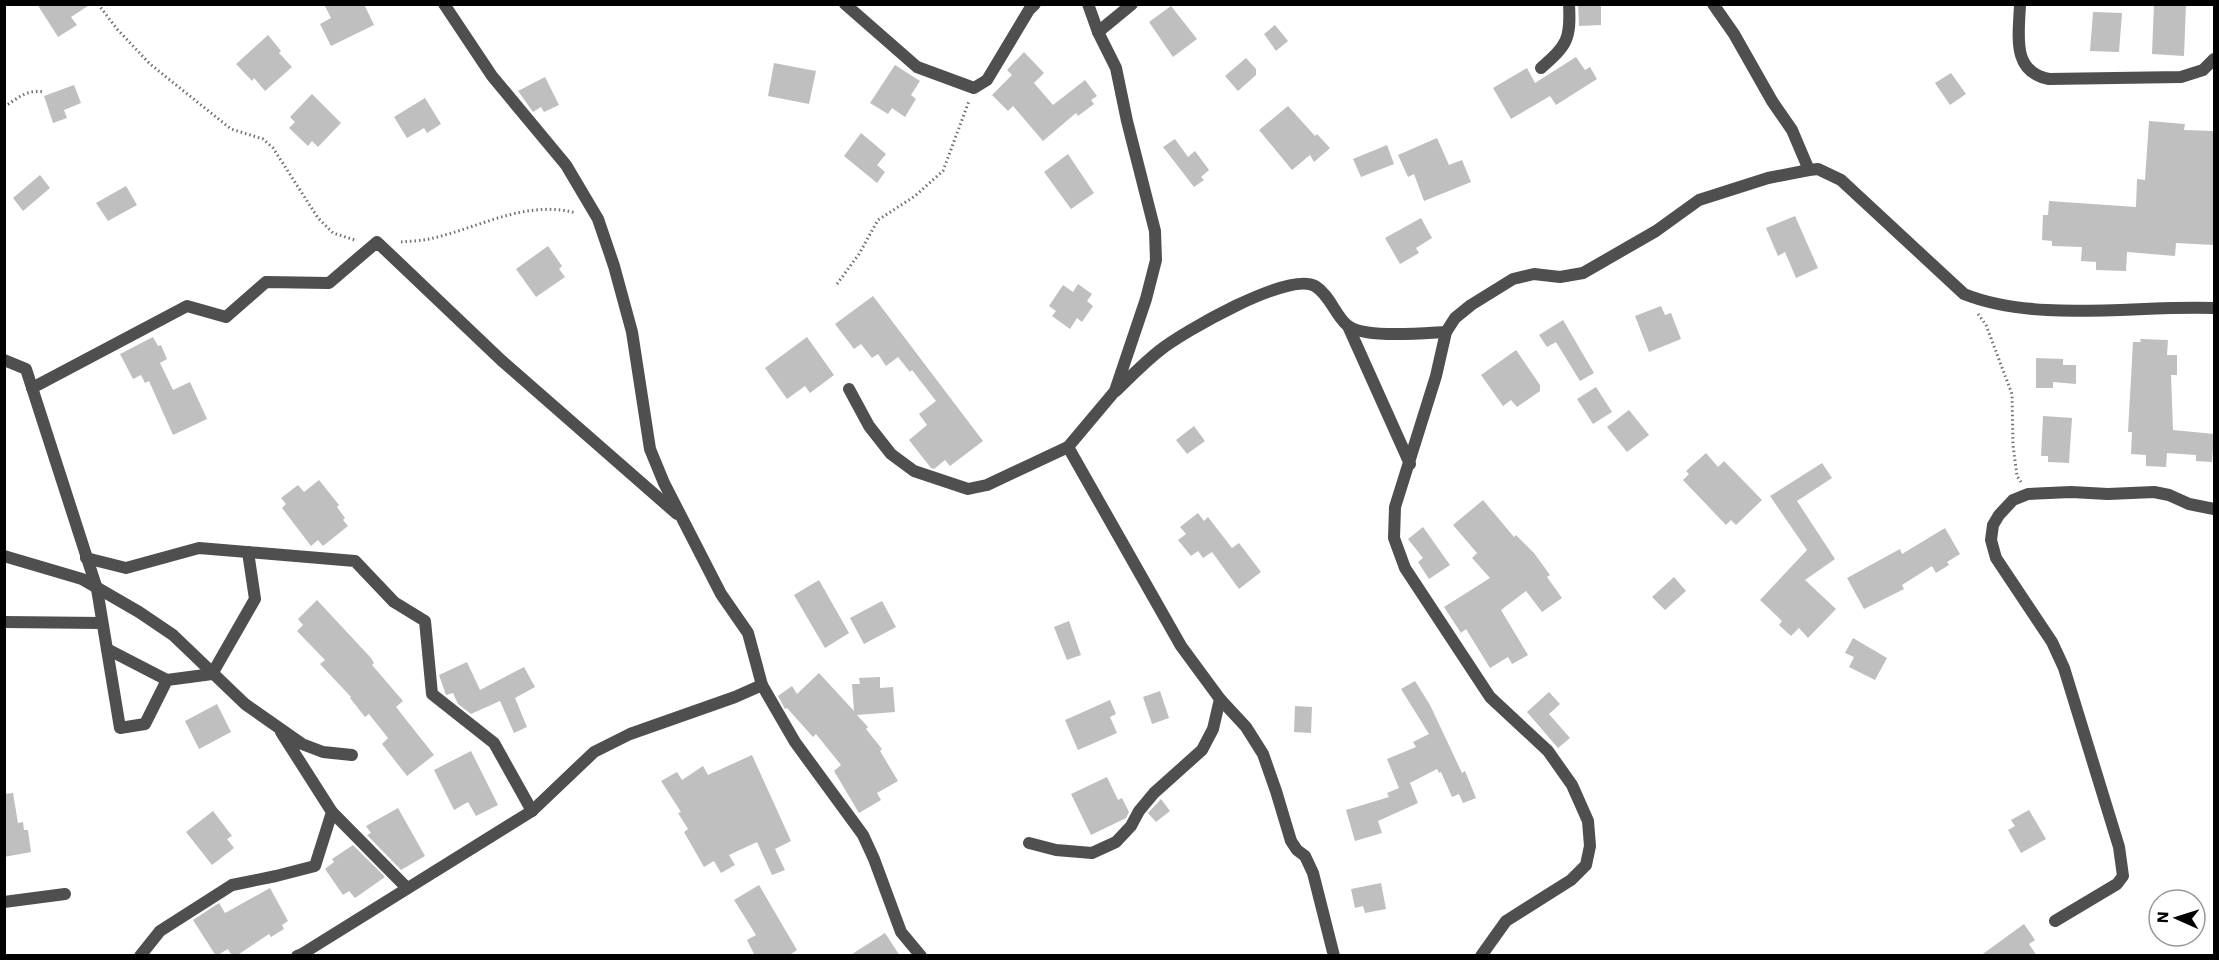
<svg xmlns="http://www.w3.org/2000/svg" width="2219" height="960" viewBox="0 0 2219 960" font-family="'Work Sans',sans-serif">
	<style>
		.building { fill: #bfbfbf }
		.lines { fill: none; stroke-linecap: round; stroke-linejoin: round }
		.path { stroke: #717171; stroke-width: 3; stroke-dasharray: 1.5 3; stroke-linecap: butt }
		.street { stroke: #4f4f4f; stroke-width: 12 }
	</style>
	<rect width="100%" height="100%" fill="#fff"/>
	<g class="building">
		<path d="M37,4h54l-20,13 6,8 -19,12z"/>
		<path d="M324,4h40l10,21 -43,21 -11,-22 11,-6z"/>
		<path d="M1578,4h23v21l-22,1z"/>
		<path d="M2154,4h32l-2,52 -32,-2z"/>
		<path d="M1171,6l26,33 -24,18 -24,-35z"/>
		<path d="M2093,12l29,1 -3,39 -29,-1z"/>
		<path d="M1275,25l13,16 -12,10 -12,-17z"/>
		<path d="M268,35l13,16 -2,2 13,14 -27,24 -11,-13 -2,3 -16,-17z"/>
		<path d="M1024,52l20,21 -10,10 19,22 32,-25 12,16 -6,4 3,4 -16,12 -2,-3 -33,28 -30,-35 -5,5 -16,-16 20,-20 -5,-5z"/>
		<path d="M1576,57l9,13 5,-3 7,12 -41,26 -6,-9 -39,23 -18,-31 34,-20 8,15z"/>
		<path d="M1246,58l10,11v6l-18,16 -13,-15z"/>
		<path d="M774,63l42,8 -7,33 -41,-8z"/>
		<path d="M895,65l25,16 -9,14 5,4 -11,18 -13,-9 -4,6 -18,-11z"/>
		<path d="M1951,73l15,21 -16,11 -15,-22z"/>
		<path d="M545,77l14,28 -15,7 -3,-5 -8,5 -15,-21z"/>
		<path d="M74,85l7,18 -17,7 3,8 -14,5 -9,-27z"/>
		<path d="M312,94l29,29 -23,24 -6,-6 -4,5 -19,-18 6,-6 -5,-5z"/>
		<path d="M425,98l16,26 -14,9 -3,-5 -17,10 -13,-21z"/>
		<path d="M1288,106l27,30 2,-2 13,14 -16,14 -4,-7 -18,15 -33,-40z"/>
		<path d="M2149,121l36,3 -1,6 30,1v114l-38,-2 -1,13 -48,-4 -1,19 -30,-1v-8l-15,-1 1,-14 -30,-1v-5l-10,-1 1,-25h5l1,-14 87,6 1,-28 8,1z"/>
		<path d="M861,133l25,21 -9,11 8,7 -8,11 -33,-27z"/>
		<path d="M1437,138l12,27 13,-5 9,22 -47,19 -10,-27 -6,3 -10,-22z"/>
		<path d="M1175,139l13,18 7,-6 14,19 -8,7 3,3 -10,7 -31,-40z"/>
		<path d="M1387,145l7,19 -33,13 -8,-18z"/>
		<path d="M1068,154l26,39 -23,16 -27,-37z"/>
		<path d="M40,175l10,13 -27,23 -10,-13z"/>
		<path d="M126,186l11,19 -29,16 -12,-18z"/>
		<path d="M1795,216l23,52 -22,10 -11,-26 -7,4 -12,-28z"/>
		<path d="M1421,218l11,20 -16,10 3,5 -19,11 -15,-26z"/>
		<path d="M548,246l14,20 -3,3 6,8 -29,20 -20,-28z"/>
		<path d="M1078,284l14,10 -5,7 6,5 -11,16 -5,-4 -7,11 -18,-13 4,-5 -7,-5 14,-21 10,7z"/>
		<path d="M873,296l110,145 -33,25 -5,-6 -11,9 -3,-1 -22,-28 18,-15 -8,-11 17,-13 -24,-31 -2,2 -12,-15 -12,9 -8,-12 -6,4 -11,-14 -7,5 -19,-25z"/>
		<path d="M1661,306l4,9 6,-2 10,26 -32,13 -14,-36z"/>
		<path d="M1563,320l31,53 -14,8 -24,-39 -9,5 -8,-12z"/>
		<path d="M153,337l5,9 3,-1 6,14 -7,4 13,27 17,-8 17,37 -34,16 -24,-54 -4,2 -4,-8 -8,4 -13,-25z"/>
		<path d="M807,337l27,38 -24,18 -5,-7 -18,13 -22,-31z"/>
		<path d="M2140,339l28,1 -1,15h10v20h-6l2,55 41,4 -2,28 -16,-1v-6l-29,-2 -1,14 -20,-1v-11l-15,-1 1,-22h-4l5,-90h8z"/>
		<path d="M1516,350l24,35v6l-23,16 -6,-7 -8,6 -22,-31z"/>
		<path d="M2036,358l27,1v6h13v19l-23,-2v6h-17z"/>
		<path d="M1596,387l16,25 -19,12 -16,-25z"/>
		<path d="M1629,410l20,25 -22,17 -20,-25z"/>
		<path d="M2043,416l29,2 -3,45 -21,-1v-6h-7z"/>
		<path d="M1194,426l11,15 -18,13 -11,-14z"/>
		<path d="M1706,453l12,14 6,-6 38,39 -26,25 -5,-5 -5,5 -43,-45 6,-6 -3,-3z"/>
		<path d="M1822,463l10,15 -35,23 38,58 -30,21 31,29 -28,29 -9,-10 -8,8 -12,-11 3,-4 -22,-21 47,-50 -37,-54z"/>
		<path d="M319,480l20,25 -2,2 8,11 -2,2 5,6 -25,20 -5,-6 -7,6 -29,-38 4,-4 -5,-6 17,-13 6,7z"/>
		<path d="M1483,500l31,37 2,-2 18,18 16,22 -3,2 15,21 -20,14 -16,-21 -25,19 27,45 -16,9 -4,-7 -18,11 -24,-39 -5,4 -17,-26 46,-29 -18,-20 5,-5 -24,-28z"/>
		<path d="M1198,513l6,8 4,-4 24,31 7,-5 22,29 -22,17 -27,-37 -9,6 -5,-7 -7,5 -13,-16 8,-6 -6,-7z"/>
		<path d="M1423,527l27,38 -21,14 -11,-17 5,-4 -15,-19z"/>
		<path d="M1945,528l15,26 -13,8 2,3 -13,8 -4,-7 -30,19 2,4 -40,20 -17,-31 53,-29 2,5z"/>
		<path d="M1674,577l12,14 -21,19 -13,-13z"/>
		<path d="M819,580l30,53 -24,15 -31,-53z"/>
		<path d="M317,600l54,58 3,5 -2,2 31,36 -7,6 38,48 -27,21 -25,-32 6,-6 -19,-24 -4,3 -15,-19 1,-1 -31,-33 5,-4 -28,-29 6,-6 -5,-6z"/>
		<path d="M882,601l14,26 -32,17 -14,-26z"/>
		<path d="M1069,621l12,34 -14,5 -13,-33z"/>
		<path d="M1853,638l34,20 -12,22 -26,-13 5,-10 -9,-4z"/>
		<path d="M467,662l13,28 44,-23 11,20 -20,11 12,29 -13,6 -14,-32 -29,13 -13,-10 -5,-11 -7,2 -7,-20z"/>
		<path d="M819,673l35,38 -2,-27h8l-1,-6 21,-1v11l13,-1 2,25 -38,3 11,12 -2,2 16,20 -2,2 18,30 -21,12 4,7 -22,13 -25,-42 7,-6 -25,-31 -3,3 -26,-29 -2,1 -7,-13 14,-10 5,8z"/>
		<path d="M1415,681l15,24 32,68 3,-2 11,27 -13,5 -4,-9 -7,3 -11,-25 -2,1 -2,-4 -31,16 4,-2 8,20 -40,18 4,12 -27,8 -9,-31 43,-13 -2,-4 12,-5 -12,-29 29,-12 -3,-5 16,-8 -28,-45z"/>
		<path d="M1160,691l9,27 -17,6 -9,-27z"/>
		<path d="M1549,692l11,12 -11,10 21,24 -12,10 -31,-36z"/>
		<path d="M1110,700l6,14 -6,3 7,16 -39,17 -13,-30z"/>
		<path d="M217,704l14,28 -32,17 -14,-28z"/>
		<path d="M1295,706l17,1 -1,26 -17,-1z"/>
		<path d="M471,751l27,54 -22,11 -8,-14 -14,8 -20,-40z"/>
		<path d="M752,755l39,86 -16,8 10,21 -13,5 -15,-33 -28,13 6,10 -14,8 -7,-12 -10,6 -20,-35 4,-3 -10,-16 3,-1 -20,-31 16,-9 5,8 21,-14 5,9z"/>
		<path d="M1107,777l11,23 4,-2 7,14 -3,6 -35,17 -20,-41z"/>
		<path d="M13,793l5,30 5,-1 1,8h4l3,22 -27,5v-63z"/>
		<path d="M1161,799l9,12 -14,11 -8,-9z"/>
		<path d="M398,808l27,48 -24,14 -34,-35 4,-2 -5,-7z"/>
		<path d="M2029,810l17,29 -25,14 -13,-23 7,-4 -4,-6z"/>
		<path d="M213,811l19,25 -5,3 7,9 -22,17 -26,-33z"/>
		<path d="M353,845l32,32 -30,21 -6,-7 -6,4 -18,-26 9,-7 -2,-3z"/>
		<path d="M1381,883l5,26 -21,4 -2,-7 -8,2 -4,-19z"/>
		<path d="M759,885l38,65 -9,6h-33l-8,-16 9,-5 -22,-35z"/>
		<path d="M270,888l18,33 -6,4 2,4 -13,8 -2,-3 -33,22h-4l-4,-7 -12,7 -23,-36 26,-17 6,10z"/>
		<path d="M2024,924l11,16 -6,4 8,12h-57z"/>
		<path d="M885,933l15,23h-51z"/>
	</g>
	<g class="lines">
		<g class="path">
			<path d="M98,4l19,25 33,35 81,65 32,10 10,9 45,70 15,15 22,7"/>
			<path d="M4,107c14,-9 23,-18 40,-15"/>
			<path d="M401,242c9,-1 19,-1 28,-3 48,-10 96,-40 147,-26"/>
			<path d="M837,284l22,-30 19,-34 37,-24 28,-25 26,-70"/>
			<path d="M1978,314l8,11 26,69 1,51 4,31 4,6"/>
		</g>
		<g class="street">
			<path d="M444,4l48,72 74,89 32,54 16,47 18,66 18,117 14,34 57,111 27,39 14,52 15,26 18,31 68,93 11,24 27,73 20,24"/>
			<path d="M845,4l72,63 57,21 13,-8 42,-70 6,-6"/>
			<path d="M1713,4l21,30 38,67 20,29 17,40"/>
			<path d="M2020,4c-1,31 -9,68 29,75l132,-2 22,-7 11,-11"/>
			<path d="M1098,32l34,-28"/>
			<path d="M1541,68c26,-23 30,-28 28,-64"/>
			<path d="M1348,326l62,138"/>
			<path d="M4,360l22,9 71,220 23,139 25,-4 22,-44 45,-6 43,-75 -7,-47"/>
			<path d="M32,388l155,-82 39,11 40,-35 63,1 48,-41 124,118 176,154"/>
			<path d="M849,389l20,37 22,28 23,17 54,18 19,-4 81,-38 47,-56 31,-92 10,-39 -1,-29 -28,-110 -11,-53 -18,-36 -10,-28"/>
			<path d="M1116,391c14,-14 28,-28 43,-40 24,-19 129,-80 156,-65 15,9 20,29 32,39 16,14 78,8 99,7"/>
			<path d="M1068,447l113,199 39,53 26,28 17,27 13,37 15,50 6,9 8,6 8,17 21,83"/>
			<path d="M4,556l78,23 57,33 34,23 72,69 57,40 21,8 29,3"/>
			<path d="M86,558l40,10 73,-20 156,13 39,41 31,19 7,73 62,49 38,68"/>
			<path d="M4,622l98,1"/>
			<path d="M107,649l60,31"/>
			<path d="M332,812l75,76"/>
			<path d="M1029,843l27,7 36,3 24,-11 15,-16 8,-15 15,-18 48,-43 11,-21 7,-30"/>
			<path d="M4,902l61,-8"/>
			<path d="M2055,921l62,-37 6,-8 -4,-29 -55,-179 -12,-26 -56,-84 -5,-18 2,-15 6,-10 14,-15 15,-6 43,-2 37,2 46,-2 15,3 20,9 25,5"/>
			<path d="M140,956l20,-25 72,-46 44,-9 39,-10 17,-54 -51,-80"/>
			<path d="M297,956l5,-2 230,-143 62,-59 36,-18 105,-37 27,-12"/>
			<path d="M1481,956l25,-35 65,-41 15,-15 4,-19 -2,-25 -16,-36 -24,-34 -58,-54 -85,-129 -11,-30 1,-31 41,-131 10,-44 9,-14 16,-13 42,-26 21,-5 26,3 23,-4 73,-42 43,-31 69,-22 41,-8 9,-1 23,11 123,114c72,29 173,11 250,14"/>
		</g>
	</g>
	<rect width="2219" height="960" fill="none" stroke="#000000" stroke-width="12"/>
	<g transform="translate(2177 918) rotate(273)"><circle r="28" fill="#ffffff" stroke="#999999" stroke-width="1.5"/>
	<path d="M0-4.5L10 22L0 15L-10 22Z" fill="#000000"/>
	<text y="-9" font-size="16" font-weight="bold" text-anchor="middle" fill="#000000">N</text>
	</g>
</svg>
